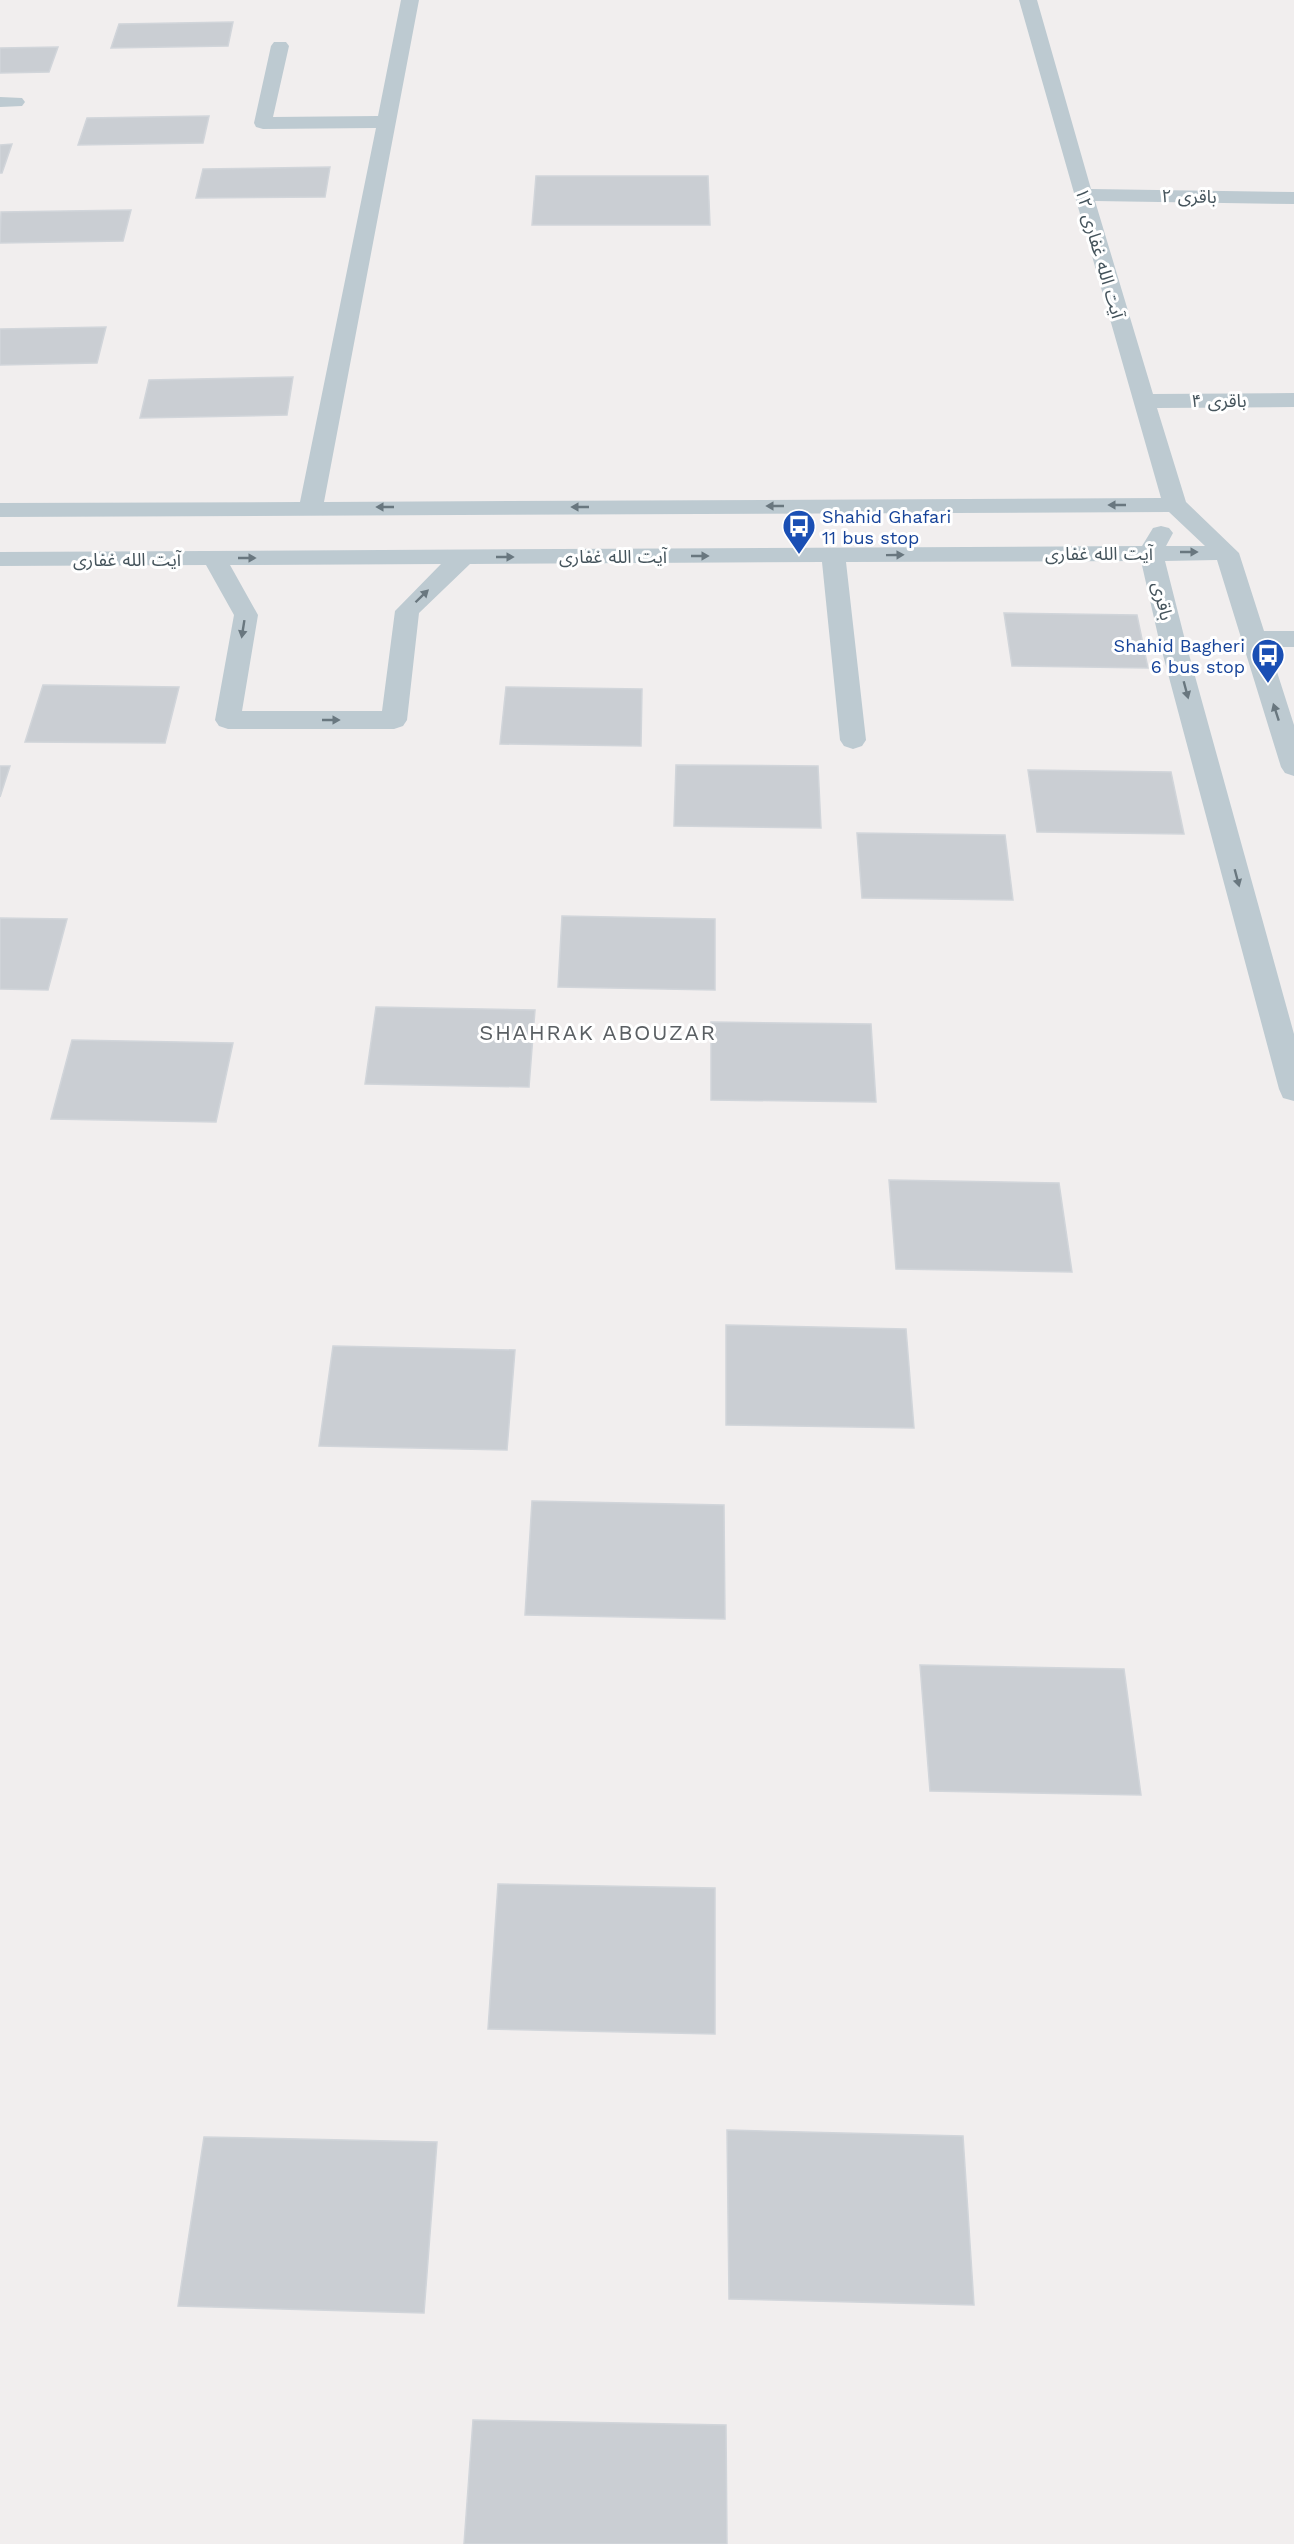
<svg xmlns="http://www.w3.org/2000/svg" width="1294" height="2544" viewBox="0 0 1294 2544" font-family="'Work Sans','Noto Sans Arabic',sans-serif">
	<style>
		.building { fill: #caced3; stroke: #d1d5da; stroke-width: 1.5 }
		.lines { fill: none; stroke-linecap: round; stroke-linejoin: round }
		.minor { fill: #bdcad1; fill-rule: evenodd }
		.oneway { fill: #69777f }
		.labels { text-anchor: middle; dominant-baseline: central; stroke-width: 6; stroke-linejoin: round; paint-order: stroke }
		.far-street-label { font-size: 18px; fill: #45545c; stroke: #fff }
		.far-transit-label { font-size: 18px; fill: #164399; stroke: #fff; text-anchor: start }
		.neighbourhood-label { font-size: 22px; letter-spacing: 1.5px; fill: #5a5f63; stroke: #fff }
	</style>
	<rect width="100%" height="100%" fill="#f1eeee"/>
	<g class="building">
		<path d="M233,22l-5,24 -117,2 8,-24z"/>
		<path d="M58,47l-9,25 -49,1v-25z"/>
		<path d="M209,116l-6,27 -125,2 9,-27z"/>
		<path d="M12,144l-10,29h-2v-28z"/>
		<path d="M330,167l-5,30 -129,1 7,-29z"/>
		<path d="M536,176h172l2,49h-178z"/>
		<path d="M131,210l-8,31 -123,2 1,-31z"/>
		<path d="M106,327l-9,36 -97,2v-36z"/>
		<path d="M293,377l-6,38 -147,3 9,-38z"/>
		<path d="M1004,613l133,2 11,53 -136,-2z"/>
		<path d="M43,685l136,2 -14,56 -140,-1z"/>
		<path d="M506,687l136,2 -1,57 -141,-2z"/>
		<path d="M676,765l142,1 3,62 -147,-2z"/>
		<path d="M0,766h10l-10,31z"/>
		<path d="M1028,770l143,2 13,62 -147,-2z"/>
		<path d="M857,833l148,2 8,65 -151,-2z"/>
		<path d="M562,916l153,3v71l-157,-3z"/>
		<path d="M0,918l67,1 -19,71 -48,-1z"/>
		<path d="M376,1007l159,3 -6,77 -164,-3z"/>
		<path d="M711,1022l160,2 5,78 -165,-2z"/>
		<path d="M72,1040l161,3 -17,79 -165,-3z"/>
		<path d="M889,1180l170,3 13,89 -176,-3z"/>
		<path d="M726,1325l180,4 8,99 -188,-3z"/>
		<path d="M333,1346l182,4 -8,100 -188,-4z"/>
		<path d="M532,1501l192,4 1,114 -200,-4z"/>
		<path d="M920,1665l204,4 17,126 -211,-4z"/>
		<path d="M498,1884l217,4v146l-227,-5z"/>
		<path d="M727,2130l236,6 11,169 -245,-6z"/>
		<path d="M204,2137l233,5 -13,171 -246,-7z"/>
		<path d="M473,2420l253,5 1,119h-263z"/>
	</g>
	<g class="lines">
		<g class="minor">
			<path d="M401,0h18l-95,502 837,-4 -142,-498h18l54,189 203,3v12l-199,-3 58,193 141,-1v14l-137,1 29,94 53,51 25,78h30v16h-25l25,78v51l-9,-3 -4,-6 -64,-207 -52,1 20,79 109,394v67l-11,-3 -4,-9 -120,-449 -18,-79 -295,1 20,178 -4,6 -9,3 -9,-3 -4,-6 -18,-178 -352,2 -51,49 -12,107 -4,6 -9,3h-166l-9,-3 -4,-6 19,-105 -28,-50 -206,1v-14l1142,-6 11,-18 8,-2 8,2 4,5 -7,13h39l-36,-34 -1169,5v-14l300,-1 76,-374 -113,1 -7,-2 -2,-4 17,-77 3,-4h12l3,4 -16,71 105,-1zM441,564l-46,47 -13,100h-140l16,-96 -28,-50z"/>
			<path d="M0,97l22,1 3,4 -3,4 -22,1z"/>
		</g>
	</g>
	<defs><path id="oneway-solid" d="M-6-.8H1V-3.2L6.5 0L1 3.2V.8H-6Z" transform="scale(1.5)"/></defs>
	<g class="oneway">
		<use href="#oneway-solid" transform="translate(1117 505) rotate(180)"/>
		<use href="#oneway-solid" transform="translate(775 506) rotate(180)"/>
		<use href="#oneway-solid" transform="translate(385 507) rotate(180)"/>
		<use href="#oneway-solid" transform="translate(580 507) rotate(180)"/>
		<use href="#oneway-solid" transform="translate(1189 552)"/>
		<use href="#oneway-solid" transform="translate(895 555) rotate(-1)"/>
		<use href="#oneway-solid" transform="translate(700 556)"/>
		<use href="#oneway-solid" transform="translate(505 557)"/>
		<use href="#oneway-solid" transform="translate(247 558)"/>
		<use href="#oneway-solid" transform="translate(422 596) rotate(-44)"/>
		<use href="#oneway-solid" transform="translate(243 629) rotate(99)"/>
		<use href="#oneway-solid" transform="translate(1186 690) rotate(75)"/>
		<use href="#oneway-solid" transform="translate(1276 712) rotate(-108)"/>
		<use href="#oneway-solid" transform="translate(331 720)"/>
		<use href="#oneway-solid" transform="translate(1237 878) rotate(75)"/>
	</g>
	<defs>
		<symbol id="bus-pin" viewBox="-11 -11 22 30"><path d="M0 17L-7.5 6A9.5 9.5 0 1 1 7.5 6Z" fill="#1a4fb4" stroke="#fff"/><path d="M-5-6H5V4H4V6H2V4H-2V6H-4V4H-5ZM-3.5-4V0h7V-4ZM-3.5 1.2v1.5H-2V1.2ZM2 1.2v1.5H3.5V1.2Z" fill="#fff"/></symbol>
	</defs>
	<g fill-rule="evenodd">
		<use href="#bus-pin" x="780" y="507" width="38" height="52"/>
		<use href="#bus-pin" x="1249" y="636" width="38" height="52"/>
	</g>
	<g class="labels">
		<g class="far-street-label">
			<text transform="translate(1189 196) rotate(1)">باقری ۲</text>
			<text transform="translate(1100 253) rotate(74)">آیت الله غفاری ۱۲</text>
			<text x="1219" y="400">باقری ۴</text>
			<text x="1099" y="553">آیت الله غفاری</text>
			<text x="613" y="556">آیت الله غفاری</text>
			<text x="127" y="559">آیت الله غفاری</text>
			<text transform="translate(1163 601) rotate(77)">باقری</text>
		</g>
		<g class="far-transit-label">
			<text x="822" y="516">Shahid Ghafari<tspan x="822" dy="21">11 bus stop</tspan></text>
			<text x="1245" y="645" text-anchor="end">Shahid Bagheri<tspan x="1245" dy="21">6 bus stop</tspan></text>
		</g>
		<g class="neighbourhood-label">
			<text x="598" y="1032">SHAHRAK ABOUZAR</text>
		</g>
	</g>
</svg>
